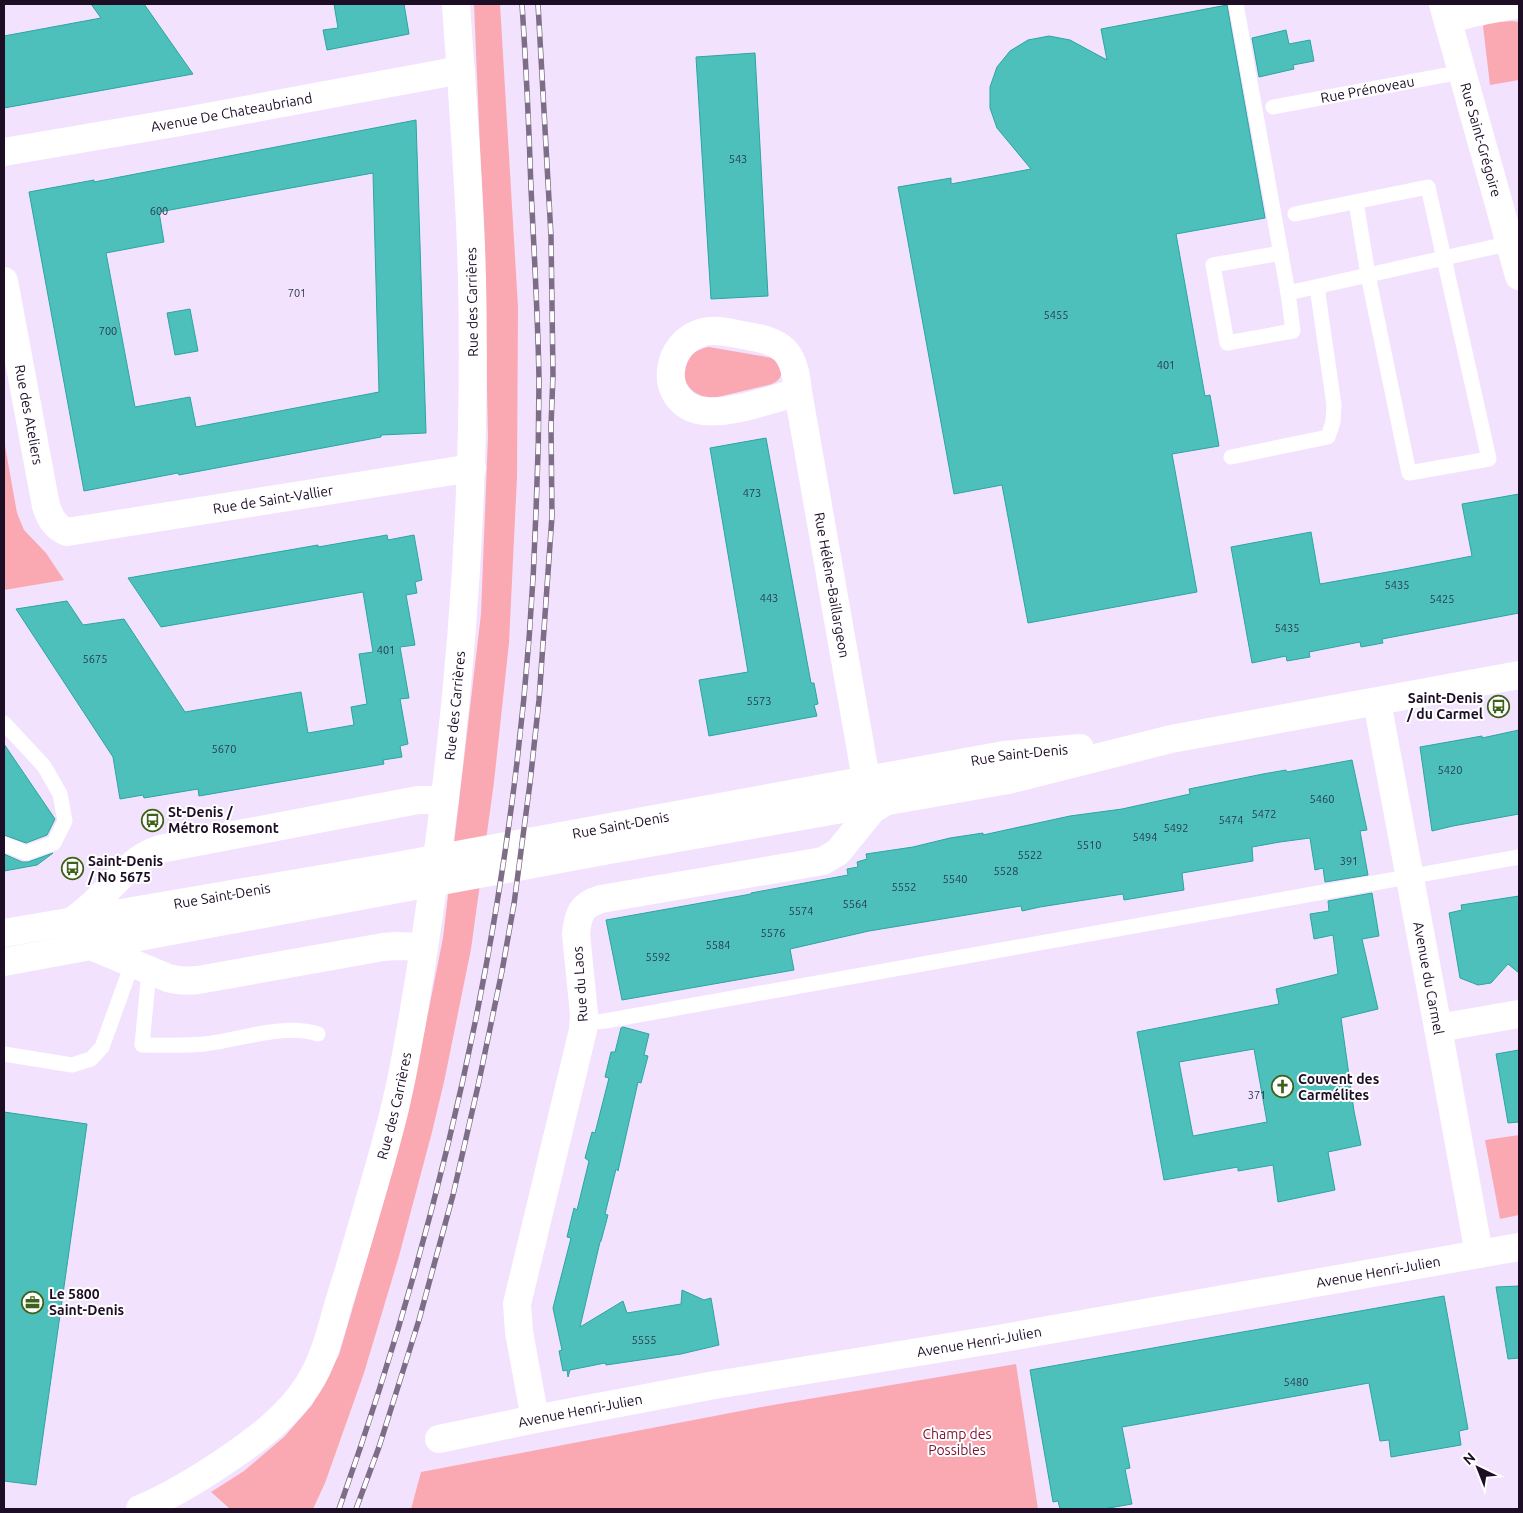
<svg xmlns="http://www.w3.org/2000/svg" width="1523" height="1513" viewBox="0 0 1523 1513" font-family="Ubuntu,sans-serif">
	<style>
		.green { fill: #faa9b2 }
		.building { fill: #4dc0bc; stroke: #2ba5a1; fill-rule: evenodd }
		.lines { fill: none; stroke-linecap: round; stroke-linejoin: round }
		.service { stroke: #fff; stroke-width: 15 }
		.minor { stroke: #fff; stroke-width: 28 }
		.tertiary { stroke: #fff; stroke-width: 28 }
		.secondary { stroke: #fff; stroke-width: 28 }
		.rail-casing { stroke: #7d6d87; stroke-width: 5.5 }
		.rail { stroke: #fff; stroke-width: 4; stroke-dasharray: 11; stroke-linecap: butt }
		.labels { text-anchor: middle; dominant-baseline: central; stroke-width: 4; stroke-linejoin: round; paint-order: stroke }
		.number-label { font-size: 11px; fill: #293a4c }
		.street-label { font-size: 14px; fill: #1d0e26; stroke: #fff }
		.poi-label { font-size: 14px; font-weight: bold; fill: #1d0e26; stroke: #fff; text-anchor: start }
		.park-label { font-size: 14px; fill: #7e1130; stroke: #fff }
	</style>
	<rect width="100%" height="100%" fill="#f3e2fe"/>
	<g class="green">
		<path d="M474,4h26l18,303 -1,170 -8,166 -15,139 -23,167 -27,133 -12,50 -33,124 -35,117 -39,110 -12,26h-83l-19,-17 33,-21 40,-34 28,-32 27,-50 49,-168 20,-73 35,-176 38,-324 7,-177 -4,-194z"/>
		<path d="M1512,21l7,1v58l-29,5 -7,-59 5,-3z"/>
		<path d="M709,347l63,11 4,2 6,11c-1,7 -4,10 -10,13l-54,13c-41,4 -46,-44 -9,-50z"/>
		<path d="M4,440l13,73 7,17 22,23 18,27 -60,10z"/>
		<path d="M1519,1135v80l-19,4 -15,-79z"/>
		<path d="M1016,1364l22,145h-627l10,-37 346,-66z"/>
	</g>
	<g class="building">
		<path d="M91,4h53l49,70 -189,34v-72l97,-18z"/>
		<path d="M334,4h70l5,30 -82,16 -4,-20 15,-2z"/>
		<path d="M1227,5l38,213 -89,16 29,162 5,-1 9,51 -47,8 25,138 -169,31 -26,-138 -48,9 -56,-307 53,-9v6l80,-15 -34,-41 -7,-20v-21l7,-20 13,-16 18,-11 21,-4 21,4 37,20 -6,-31z"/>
		<path d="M1286,30l3,14 21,-4 4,21 -21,4 1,4 -35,8 -7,-39z"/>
		<path d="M755,53l13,243 -57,3 -15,-242z"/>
		<path d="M416,120l10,313 -45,2v2l-202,38 -1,-2 -94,18 -55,-299 65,-12v2zM373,173l6,219 -183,35 -6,-30 -55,10 -29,-154 58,-11 -5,-30z"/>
		<path d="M190,309l8,42 -23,4 -8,-42z"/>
		<path d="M766,438l45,245h3l4,21 -4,1 3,11 -108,20 -10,-56 49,-8 -38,-224z"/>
		<path d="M1519,494v119l-137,26 1,4 -22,4 -1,-5 -51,10 1,5 -23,4 -1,-5 -34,7 -21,-116 80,-15 9,52 79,-14 73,-14 -10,-52z"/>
		<path d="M387,535l1,5 26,-5 8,45 -7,2 2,11 -11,2 9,50 -15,2 9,51 -9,1 8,45 -8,2 2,11 -19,3 1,4 -185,32 -1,-7 -54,9 -1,-3 -23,4 -7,-42 -97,-148 51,-8 16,24 41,-6 61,93 116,-20 7,41 46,-8 -3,-18 16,-3 -8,-50 14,-2 -10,-60 -202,35 -33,-49 190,-33v2z"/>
		<path d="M1519,730v84l-66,12 -21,5 -12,-84 62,-11v2z"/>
		<path d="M4,744l51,75 -8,16 -21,8 -22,-8z"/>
		<path d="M1352,760l15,70 -7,1 8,44 -43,7 -2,-14 -8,2 -5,-32 -30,4 -28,5 1,14 -71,12 2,17 -60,10 -1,-6 -83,13 -18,4 -1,-5 -152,25 -79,18 4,21 -172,30 -16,-80 145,-26v-1l97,-18 -1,-6 11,-2 -1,-5 10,-3 -1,-5 47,-7 37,-9 33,-5v2l87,-19 52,-7 68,-15 -1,-5 74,-15 23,-4 1,2z"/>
		<path d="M53,853l-16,12 -33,6v-17l18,8h6z"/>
		<path d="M1372,893l7,43 -17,3 16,70 -37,9 13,93 7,34 -33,7 7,38 -57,12 -5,-37 -35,6v-4l-74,13 -27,-148 142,-28 -3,-15 62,-15 -5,-39 -19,4 -4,-25 19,-3 -1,-10zM1254,1049l13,73 -74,14 -14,-74z"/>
		<path d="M1519,896v77l-11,-9 -17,19 -13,2 -18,-7 -11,-65 13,-3 -1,-5z"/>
		<path d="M623,1027l26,7 -5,21 4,1 -7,27 -3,-1 -20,89 -2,-2 -11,45 3,1 -7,26 -1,1 -20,85 43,-26 4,12 54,-9 1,-14 22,10 7,-2 8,47 -38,9 -75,11 -1,-2 -35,7 -2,7 -1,-7 -4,1 -4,-20 3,-1 -9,-42 18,-70 -4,-1 7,-29 3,2 12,-49 -4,-3 7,-26 3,1 14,-55 -4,-1 6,-25h4l6,-24z"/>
		<path d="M1519,1050v72l-11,1 -12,-69z"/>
		<path d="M4,1112l83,12 -51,361 -32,-4z"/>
		<path d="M1519,1286v72l-11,1 -12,-72z"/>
		<path d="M1444,1296l24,133 -9,2 2,14 -70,12 -2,-17 -9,1 -11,-58 -247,44 8,41 -5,1 7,35 -29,5h-43l-2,-8 -5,1 -23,-132z"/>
	</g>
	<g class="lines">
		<g class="service">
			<path d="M1236,4l52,289 223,-50"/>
			<path id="s1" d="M1273,107l189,-35"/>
			<path d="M1295,214l133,-27 61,272 -80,14 -41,-198 -12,-73"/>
			<path d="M1281,253l-68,12 14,78 66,-12 -5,-38"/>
			<path d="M1231,457l97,-20 5,-15 1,-17 -17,-118"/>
			<path d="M4,723l40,43 16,28 5,27 -11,22 -28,10 -22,-9"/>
			<path d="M149,971l-7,74c21,0 42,1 62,-1 37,-4 77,-21 114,-10"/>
			<path d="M584,1023l21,-2 914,-164"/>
			<path d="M4,1054l68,11 19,-6 11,-12 30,-83"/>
		</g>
		<g class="minor">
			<path d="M1448,20l24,-7 47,-9"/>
			<path id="s2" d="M4,152l176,-30 281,-52"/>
			<path id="s3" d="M4,281l42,225c4,12 9,21 21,26l405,-64"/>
			<path id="s4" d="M798,392c-25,7 -75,25 -100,18 -41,-11 -33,-69 6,-78 15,-4 34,3 49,5 35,6 42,21 45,55l68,387"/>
			<path id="s5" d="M1377,702l61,326 41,226"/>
			<path d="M72,921c15,-10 28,-23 41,-37 16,-16 25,-28 47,-35l258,-49h27"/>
			<path d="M91,946l77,32c10,3 20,3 30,2l185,-33 14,-1 27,1"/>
			<path d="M1438,1028l81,-14"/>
			<path d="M535,1419l-16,-87 -2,-28 66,-274 1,-16 -8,-80c2,-20 5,-29 25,-35l222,-38 15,-9 34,-42 16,-10"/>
			<path id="s6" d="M439,1439l96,-20 174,-33 283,-46 527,-93"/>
			<path id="s7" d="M140,1509c33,-14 62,-32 91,-52 29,-20 58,-42 77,-72 16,-24 23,-55 31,-83 10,-31 19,-62 28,-93 13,-44 26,-88 35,-133 16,-82 28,-165 39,-248 24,-183 35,-365 31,-549 -2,-92 -10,-184 -16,-275"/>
		</g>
		<path class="tertiary" id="s8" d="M1443,4l76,272"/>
		<g class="secondary">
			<path id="s9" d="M4,933l393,-67 607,-111 76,-7"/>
			<path d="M4,962l605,-112 399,-70 163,-41 348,-64"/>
		</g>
		<defs>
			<g id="rail">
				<path d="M339,1509c114,-320 186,-658 197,-998 2,-44 3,-88 3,-131 -1,-64 -5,-128 -8,-192 -2,-61 -5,-123 -9,-184"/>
				<path d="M356,1509l23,-62 40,-127 34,-125 25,-109 24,-115 12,-67 16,-121 9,-83 13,-184 -1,-90 2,-51 -2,-139 -13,-232"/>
			</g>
		</defs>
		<use href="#rail" class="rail-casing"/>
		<use href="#rail" class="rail"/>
	</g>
	<defs>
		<symbol id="bus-ring" viewBox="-11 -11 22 22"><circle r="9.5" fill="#fff" stroke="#3f621a" stroke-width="1.5"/><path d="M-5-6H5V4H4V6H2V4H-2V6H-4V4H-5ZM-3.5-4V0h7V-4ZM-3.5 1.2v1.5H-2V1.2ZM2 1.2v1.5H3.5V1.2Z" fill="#3f621a"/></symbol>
		<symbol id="church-ring" viewBox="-11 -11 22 22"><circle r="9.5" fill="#fff" stroke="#3f621a" stroke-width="1.5"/><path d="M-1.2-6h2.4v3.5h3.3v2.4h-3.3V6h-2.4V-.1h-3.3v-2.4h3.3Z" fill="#3f621a"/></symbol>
		<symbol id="office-ring" viewBox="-11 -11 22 22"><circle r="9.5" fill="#fff" stroke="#3f621a" stroke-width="1.5"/><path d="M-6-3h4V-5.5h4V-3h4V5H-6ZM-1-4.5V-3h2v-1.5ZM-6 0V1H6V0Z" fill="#3f621a"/></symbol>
	</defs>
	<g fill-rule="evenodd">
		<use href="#bus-ring" x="1486" y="694" width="25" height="25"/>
		<use href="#bus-ring" x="140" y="808" width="25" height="25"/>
		<use href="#bus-ring" x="60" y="856" width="25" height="25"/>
		<use href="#church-ring" x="1270" y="1074" width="25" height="25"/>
		<use href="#office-ring" x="20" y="1290" width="25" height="25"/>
	</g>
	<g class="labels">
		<g class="number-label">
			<text x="738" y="159">543</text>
			<text x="159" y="211">600</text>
			<text x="297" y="293">701</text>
			<text x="1056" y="315">5455</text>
			<text x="108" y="331">700</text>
			<text x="1166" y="365">401</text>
			<text x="752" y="493">473</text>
			<text x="1397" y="585">5435</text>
			<text x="769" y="598">443</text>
			<text x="1442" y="599">5425</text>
			<text x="1287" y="628">5435</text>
			<text x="386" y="650">401</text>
			<text x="95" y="659">5675</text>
			<text x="759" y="701">5573</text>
			<text x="224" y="749">5670</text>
			<text x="1450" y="770">5420</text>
			<text x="1322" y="799">5460</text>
			<text x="1264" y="814">5472</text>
			<text x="1231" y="820">5474</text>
			<text x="1176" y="828">5492</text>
			<text x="1145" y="837">5494</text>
			<text x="1089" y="845">5510</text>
			<text x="1030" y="855">5522</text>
			<text x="1349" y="861">391</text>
			<text x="1006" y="871">5528</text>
			<text x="955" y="879">5540</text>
			<text x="904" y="887">5552</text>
			<text x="855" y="904">5564</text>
			<text x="801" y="911">5574</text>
			<text x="773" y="933">5576</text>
			<text x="718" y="945">5584</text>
			<text x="658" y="957">5592</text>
			<text x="1257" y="1095">371</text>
			<text x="644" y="1340">5555</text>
			<text x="1296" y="1382">5480</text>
		</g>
		<g class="street-label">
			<text stroke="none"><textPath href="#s1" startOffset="96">Rue Prénoveau</textPath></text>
			<text stroke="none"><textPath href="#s2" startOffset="231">Avenue De Chateaubriand</textPath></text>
			<text stroke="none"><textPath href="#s8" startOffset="141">Rue Saint-Grégoire</textPath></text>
			<text transform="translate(472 302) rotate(-91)">Rue des Carrières</text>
			<text stroke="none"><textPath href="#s3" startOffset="136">Rue des Ateliers</textPath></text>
			<text stroke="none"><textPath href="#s3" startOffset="472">Rue de Saint-Vallier</textPath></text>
			<text stroke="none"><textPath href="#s4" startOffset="534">Rue Hélène-Baillargeon</textPath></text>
			<text stroke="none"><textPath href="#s7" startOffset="909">Rue des Carrières</textPath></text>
			<text stroke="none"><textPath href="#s9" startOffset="1031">Rue Saint-Denis</textPath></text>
			<text stroke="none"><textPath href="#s9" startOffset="626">Rue Saint-Denis</textPath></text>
			<text stroke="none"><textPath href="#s9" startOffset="221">Rue Saint-Denis</textPath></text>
			<text stroke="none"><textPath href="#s5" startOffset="281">Avenue du Carmel</textPath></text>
			<text transform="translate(580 984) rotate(-94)">Rue du Laos</text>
			<text stroke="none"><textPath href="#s7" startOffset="504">Rue des Carrières</textPath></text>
			<text stroke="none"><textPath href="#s6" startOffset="954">Avenue Henri-Julien</textPath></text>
			<text stroke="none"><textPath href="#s6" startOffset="549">Avenue Henri-Julien</textPath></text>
			<text stroke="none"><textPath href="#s6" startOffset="144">Avenue Henri-Julien</textPath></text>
		</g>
		<g class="poi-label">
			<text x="1483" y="698" text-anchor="end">Saint-Denis<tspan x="1483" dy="16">/ du Carmel</tspan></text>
			<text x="168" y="812">St-Denis /<tspan x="168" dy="16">Métro Rosemont</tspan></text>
			<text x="88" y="861">Saint-Denis<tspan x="88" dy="16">/ No 5675</tspan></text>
			<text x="1298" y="1079">Couvent des<tspan x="1298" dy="16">Carmélites</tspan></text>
			<text x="49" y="1294">Le 5800<tspan x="49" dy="16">Saint-Denis</tspan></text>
		</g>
		<g class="park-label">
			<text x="957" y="1434">Champ des<tspan x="957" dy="16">Possibles</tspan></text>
		</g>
	</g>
	<rect width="1523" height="1513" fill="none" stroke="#1d0e26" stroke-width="10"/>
	<g transform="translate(1478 1468) rotate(317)" stroke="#ffffff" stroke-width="4" paint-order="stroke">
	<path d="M0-4L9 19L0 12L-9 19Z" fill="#1d0e26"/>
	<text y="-8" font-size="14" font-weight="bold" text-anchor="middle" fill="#1d0e26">N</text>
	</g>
</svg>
